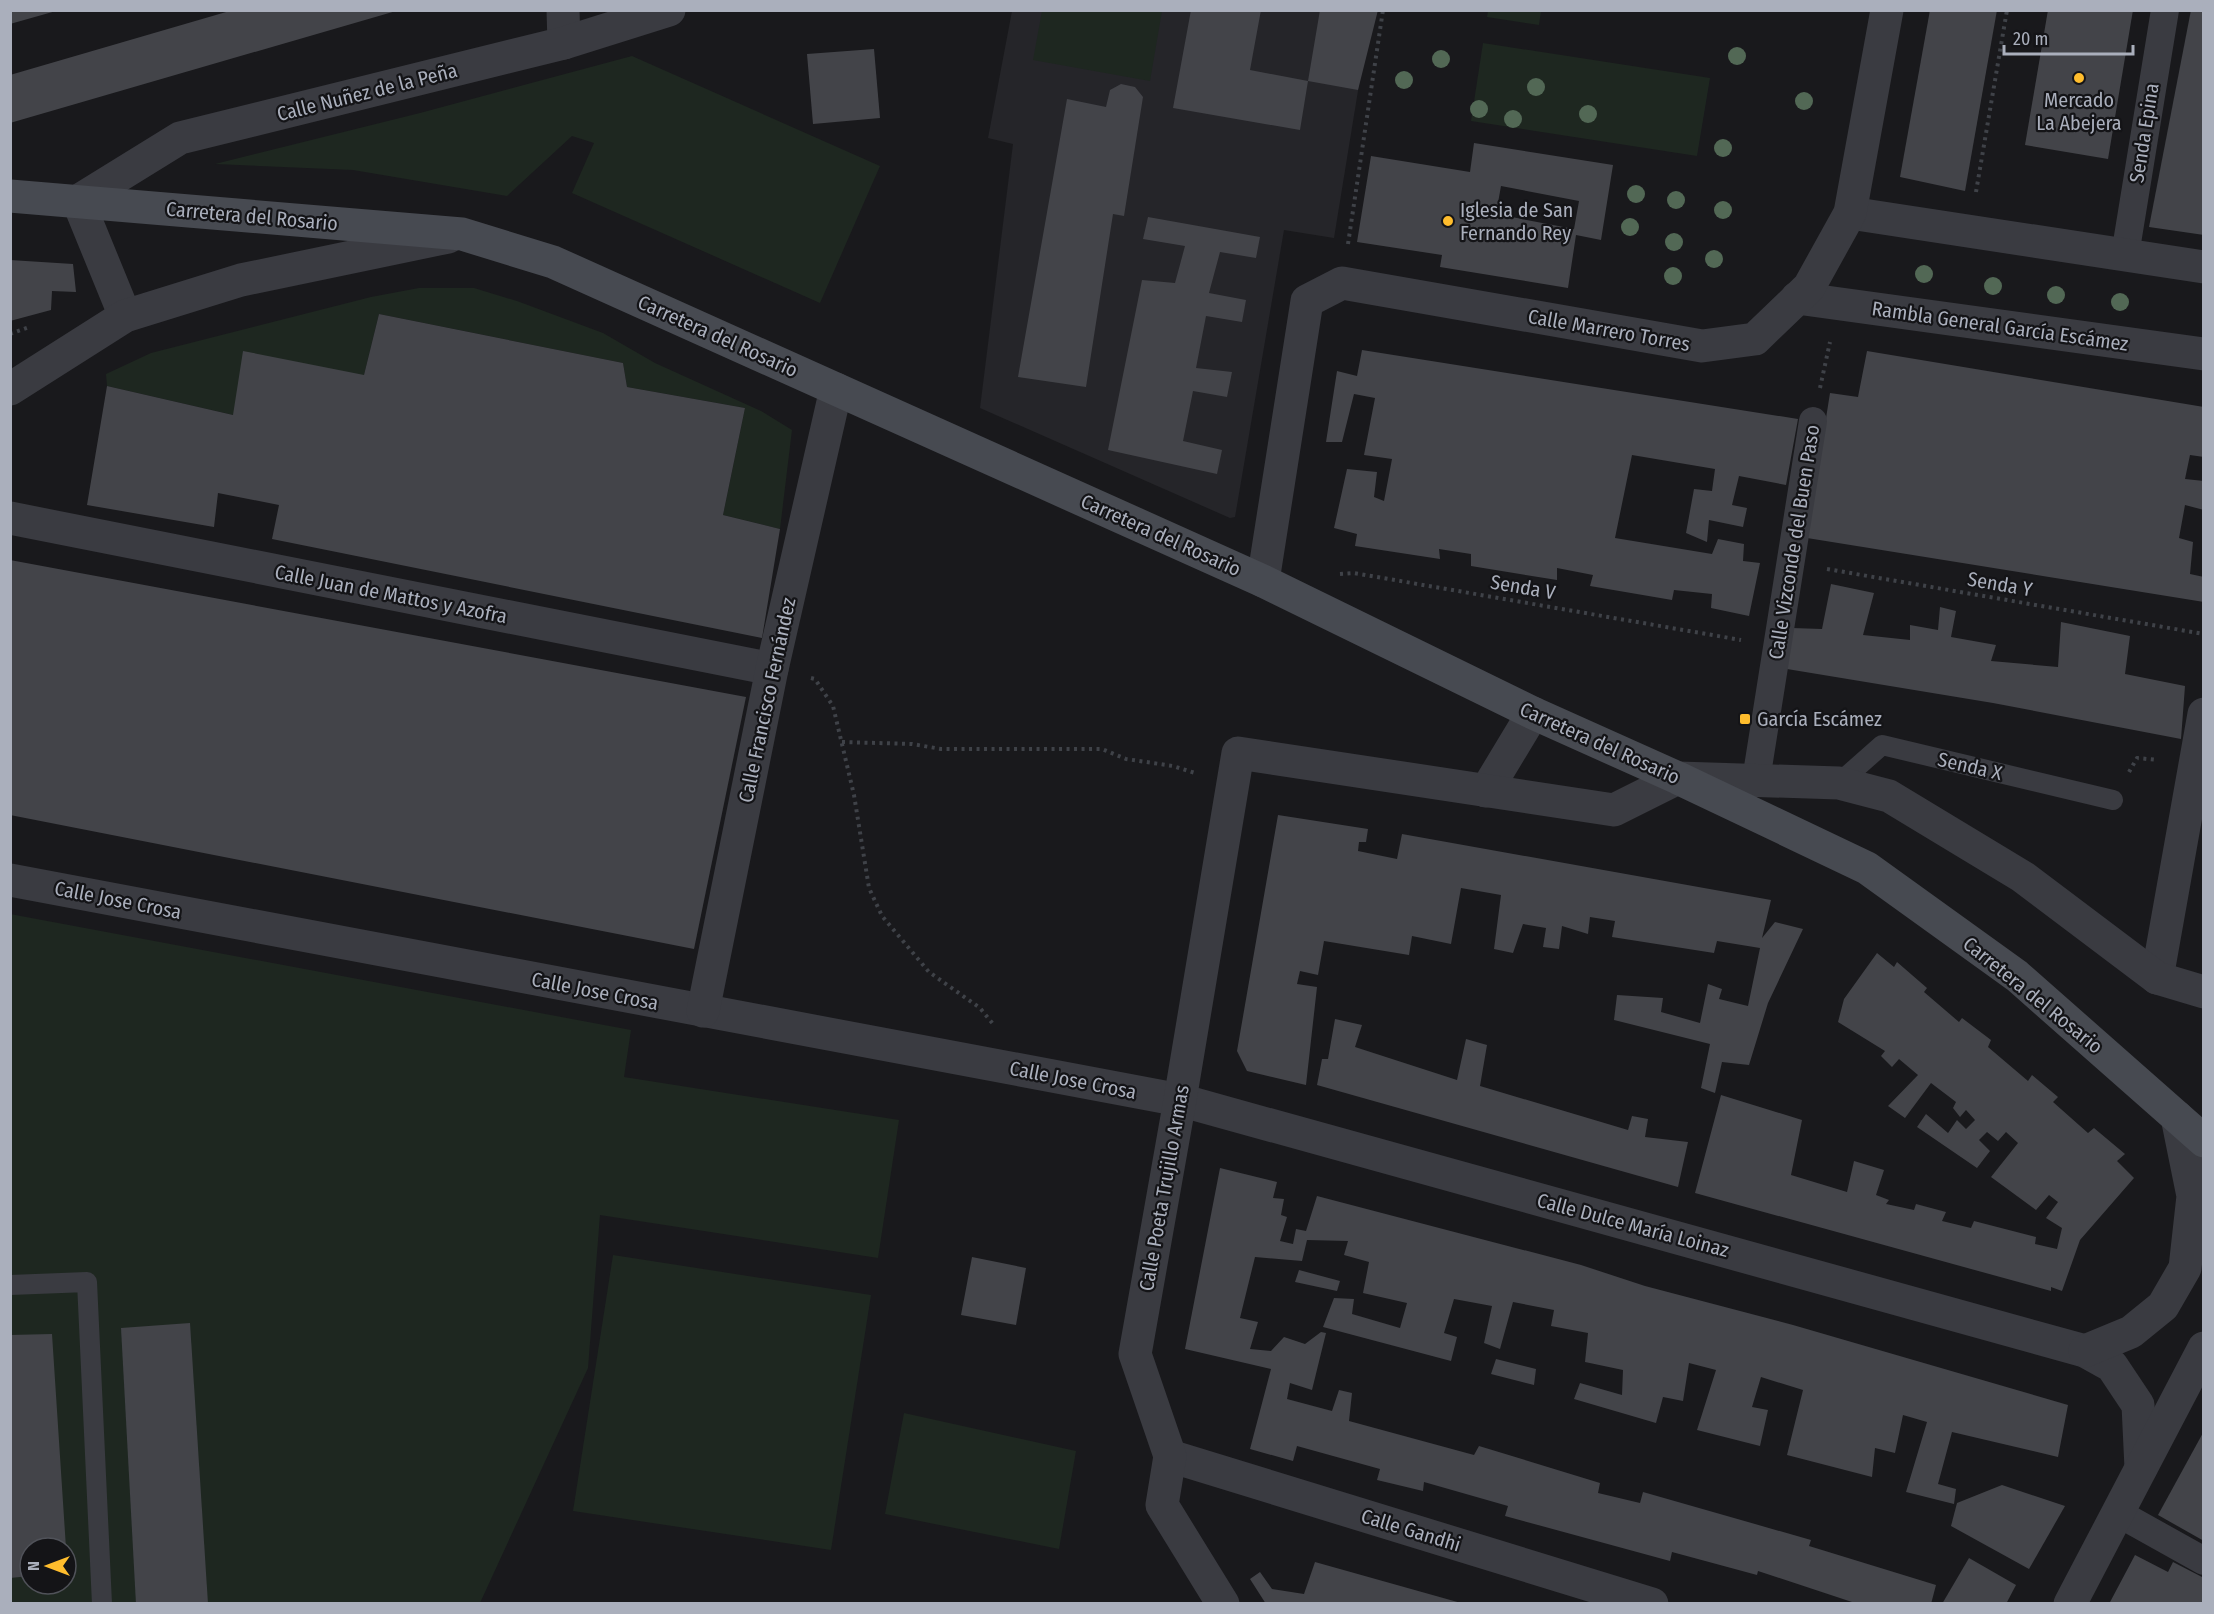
<svg xmlns="http://www.w3.org/2000/svg" width="2214" height="1614" viewBox="0 0 2214 1614" font-family="'Fira Sans Condensed',sans-serif">
	<style>
		.built { fill: #252529 }
		.green { fill: #1e2720; fill-rule: evenodd }
		.building { fill: #434449; fill-rule: evenodd }
		.lines { fill: none; stroke-linecap: round; stroke-linejoin: round }
		.path { stroke: #3f4248; stroke-width: 4; stroke-dasharray: 3 4.5; stroke-linecap: butt }
		.service { stroke: #3a3b41; stroke-width: 20 }
		.pedestrian { stroke: #3a3b41; stroke-width: 28 }
		.minor { stroke: #3a3b41; stroke-width: 33 }
		.secondary { stroke: #474a51; stroke-width: 33 }
		.tree { fill: #526855 }
		.poi-dot { fill: #ffbd2d; stroke: #141417; stroke-width: 2 }
		.labels { text-anchor: middle; dominant-baseline: central; stroke-width: 4.5; stroke-linejoin: round; paint-order: stroke }
		.street-label { font-size: 20px; fill: #aaafbc; stroke: #141417 }
		.poi-label { font-size: 20px; fill: #aaafbc; stroke: #141417; text-anchor: start }
	</style>
	<rect width="100%" height="100%" fill="#19191c"/>
	<path class="built" d="M1012,11h359l-37,227 -50,-8 -49,287 -5,1 -250,-110 33,-264 -25,-6z"/>
	<g class="green">
		<path d="M1042,11h120l-12,70 -117,-21z"/>
		<path d="M1488,11v-1l53,1 -2,14 -52,-8z"/>
		<path d="M1483,43l227,35 -13,78 -226,-35z"/>
		<path d="M632,56l248,110 -60,137 -248,-110 22,-50 -22,-7 -65,60 -154,-26 -138,-6 205,-51z"/>
		<path d="M419,288h55l43,13 86,32 52,30 106,48 31,19 -12,99 -57,-14 22,-107 -118,-21 -4,-24 -244,-49 -15,61 -131,40 -126,-29 -1,-12 45,-21 220,-56z"/>
		<path d="M10,914l621,116 -7,47 275,43 -21,138 -278,-43 -12,153 -108,235h-469zM30,1548h36v36h-36z"/>
		<path d="M613,1255l258,40 -40,255 -258,-39z"/>
		<path d="M904,1413l172,38 -17,98 -174,-35z"/>
	</g>
	<g class="building">
		<path d="M10,10h45l1,1 -46,13z"/>
		<path d="M233,10l163,1 -386,112v-48z"/>
		<path d="M1191,10h70l-11,60 58,11 12,-71h58l-20,80 -50,-9 -8,49 -127,-22z"/>
		<path d="M1930,10h67l-32,181 -65,-14z"/>
		<path d="M2048,10h85l-25,149 -83,-14z"/>
		<path d="M2191,10h13v225l-55,-8z"/>
		<path d="M874,49l6,69 -67,6 -6,-70z"/>
		<path d="M1121,84l14,3 8,10 -19,119 -11,-2 -27,173 -68,-10 49,-278 39,8 4,-17z"/>
		<path d="M1474,143l139,22 -12,75 -25,-5 -8,53 -128,-21 2,-12 -85,-13 14,-86 99,16zM1501,186l78,15 -5,28 -78,-15z"/>
		<path d="M1148,217l112,20 -4,21 -36,-6 -11,41 37,7 -4,22 -36,-6 -10,52 36,4 -5,25 -34,-6 -10,50 39,9 -5,24 -109,-24 34,-170 33,3 10,-37 -42,-7z"/>
		<path d="M10,260l63,4 3,28 -24,-1 -1,19 -41,11z"/>
		<path d="M379,314l244,49 4,24 118,21 -22,107 57,14 -18,109 -490,-99 7,-34 -61,-12 -4,34 -127,-22 20,-119 126,29 10,-64 121,24z"/>
		<path d="M1362,350l436,69 -12,66 -47,-9 -7,29 15,3 -4,19 -34,-7 -2,22 -21,-9 8,-44 18,2 3,-22 -83,-14 -17,83 97,16 6,-15 26,5 -1,17 17,2 -11,53 -38,-8 1,-14 -38,-4 -2,10 -82,-14 3,-11 -36,-7v12l-86,-14v-12l-32,-5 1,10 -85,-13 2,-12 -23,-6 13,-59 30,3 -3,25 10,4 8,-42 -28,-4 11,-57 -21,-4 -12,48h-16l11,-71 20,5z"/>
		<path d="M1867,351l337,56v50l-14,-2 -5,24 19,2v29l-19,-5 -6,33 14,4 -3,32 14,3v25l-397,-64 23,-145 28,4z"/>
		<path d="M10,560l736,137 -52,252 -684,-134z"/>
		<path d="M1831,584l43,9 -11,42 47,5v-15l28,5 2,-23 16,4 -5,26 45,8 -5,16 67,6 3,-45 69,14 -5,38 60,12 -4,53 -188,-36 -206,-34 5,-41 30,1z"/>
		<path d="M1278,815l90,14 -2,13h-7l-1,9 39,8 5,-25 369,66 -9,38 13,-16 28,7 -35,74 -19,62 -27,-3 -7,31 -14,-5 9,-44 -96,-24 3,-25 46,3 -2,14 39,11 8,-39 14,5 -3,10 29,7 12,-58 -43,-7 -3,12 -102,-16 3,-16 -25,-4 -2,17 -26,-8 -3,23 -16,-2 3,-19 -23,-4 -10,29 -19,-4 7,-54 -40,-7 -10,56 -39,-8 -3,19 -85,-14 -6,34 -18,-4 -3,13 20,3 -11,98 -59,-14 -10,-20z"/>
		<path d="M1877,953l17,14 3,-5 30,26 -3,4 35,30 3,-4 29,22 -3,7 40,34 4,-6 26,22 -5,5 35,31 6,-5 31,26 -8,7 17,17 -54,62 -18,51 -11,-4v4l-356,-98 26,-98 81,25 -11,55 56,17 7,-31 30,9 -8,25 13,5 -3,4 28,6 2,-6 30,8 -4,9 29,7 3,-7 62,16 -1,7 22,5 5,-21 -16,-10 12,-16 -9,-7 -13,15 -45,-33 27,-34 -12,-11 -8,9 -11,-9 -8,8 11,11 -13,17 -60,-41 9,-13 22,19 9,-13 9,9 9,-9 -9,-10 -6,7 -7,-9 3,-6 -25,-19 -26,35 -17,-12 30,-31 -19,-16 -7,8 -11,-11 4,-5 -47,-29 6,-23z"/>
		<path d="M1335,1019l27,6 -7,22 102,33 9,-41 21,6 -7,41 148,44 4,-14 16,3 -3,18 43,5 -10,45 -361,-102 5,-26h6z"/>
		<path d="M1220,1168l57,14 -4,16 11,1 -3,16 6,2 -7,24 13,3 3,-15 10,2 11,-35 264,69 64,21 148,39 275,80 -10,52 -106,-25 -14,52 18,5 -2,15 -48,-12 21,-70 -24,-7 -8,38 -20,-5 -3,29 -85,-22 16,-65 -42,-13 -9,30 16,3 -8,36 -63,-16 19,-60 -27,-7 -6,38 -20,-4 -7,26 -82,-24 6,-16 42,12 1,-25 -38,-8 3,-29 -37,-7 3,-16 -41,-8 -13,47 -16,-6 8,-37 -38,-7 -10,34 13,4 -6,24 -128,-34 11,-29 20,1 -2,15 48,14 7,-25 -44,-10 6,-31 -25,-7 4,-14 -41,-1 -5,21 -47,-4 -15,61 18,4 -8,27 21,2 13,-14 21,7 16,-12 5,1 -14,57 -22,-7 -3,16 45,12 7,-21 13,3 -3,28 125,34 5,-9 121,37 -2,10 42,10 3,-11 168,48 -2,6 127,39 -5,19h-73l-100,-33 -1,4 -85,-23 -2,9 -165,-45 3,-10 -84,-24 -1,9 -46,-11 3,-11 -83,-23 -4,15 -43,-12 21,-80 -86,-20z"/>
		<path d="M972,1257l54,11 -10,57 -55,-10z"/>
		<path d="M1299,1270l41,11 -3,10 -42,-9z"/>
		<path d="M190,1323l18,281h-72l-15,-276z"/>
		<path d="M52,1334l14,214h-36v28l-20,2v-243z"/>
		<path d="M1496,1359l40,10 -2,16 -43,-11z"/>
		<path d="M2204,1431v110l-46,-26z"/>
		<path d="M2002,1485l63,21 -36,63 -78,-43 6,-23z"/>
		<path d="M2135,1555l33,17 5,-10 31,16v26h-95z"/>
		<path d="M1969,1558l47,27 -10,19h-64z"/>
		<path d="M1315,1562l146,41v1h-195l-16,-25 10,-7 12,17 32,5z"/>
	</g>
	<g class="lines">
		<g class="path">
			<path d="M1976,192l31,-182"/>
			<path d="M1348,244l35,-234"/>
			<path d="M10,334l19,-7"/>
			<path d="M1820,388l10,-46"/>
			<path d="M1827,569l377,65"/>
			<path d="M1340,574l14,-1 387,67"/>
			<path d="M811,678l4,1 18,27 21,89 15,93 13,28 47,56 51,36 13,16"/>
			<path d="M842,742l70,2 29,5h161l24,10 47,7 22,7"/>
			<path d="M2129,772l8,-14 21,2"/>
		</g>
		<g class="service">
			<path d="M1839,783l43,-38 231,55"/>
			<path d="M10,1285l77,-3 15,322"/>
		</g>
		<g class="pedestrian">
			<path d="M2125,255l40,-245"/>
			<path d="M1756,780l57,-359"/>
			<path d="M2118,1513l86,48"/>
		</g>
		<g class="minor">
			<path d="M563,10l1,33"/>
			<path d="M1850,213l354,54"/>
			<path d="M1797,298l407,56"/>
			<path d="M125,316l-47,-115 102,-63 384,-95 105,-33"/>
			<path d="M10,389l115,-73 116,-36 207,-43"/>
			<path d="M10,518l762,151"/>
			<path d="M1263,581l44,-280 35,-18 360,63 53,-7 54,-52 41,-74 37,-203"/>
			<path d="M1486,791l47,-78"/>
			<path d="M10,880l1170,220 905,251 27,15 26,39 3,63"/>
			<path d="M2157,978l47,-264"/>
			<path d="M703,1011l69,-342 64,-280"/>
			<path d="M2085,1351l46,-19 32,-26 22,-38 8,-72 -16,-79"/>
			<path d="M1170,1456l482,148"/>
			<path d="M1223,1604l-61,-99 8,-49 -35,-102 45,-254 58,-347 376,57 64,-32 161,5 50,13 134,81 134,101 47,14"/>
			<path d="M2070,1604l134,-256"/>
		</g>
		<path class="secondary" d="M10,196l452,38 91,28 710,319 270,132 145,65 189,90 150,108 187,165"/>
	</g>
	<g class="tree">
		<circle cx="1737" cy="56" r="9"/>
		<circle cx="1441" cy="59" r="9"/>
		<circle cx="1404" cy="80" r="9"/>
		<circle cx="1536" cy="87" r="9"/>
		<circle cx="1804" cy="101" r="9"/>
		<circle cx="1479" cy="109" r="9"/>
		<circle cx="1588" cy="114" r="9"/>
		<circle cx="1513" cy="119" r="9"/>
		<circle cx="1723" cy="148" r="9"/>
		<circle cx="1636" cy="194" r="9"/>
		<circle cx="1676" cy="200" r="9"/>
		<circle cx="1723" cy="210" r="9"/>
		<circle cx="1630" cy="227" r="9"/>
		<circle cx="1674" cy="242" r="9"/>
		<circle cx="1714" cy="259" r="9"/>
		<circle cx="1924" cy="274" r="9"/>
		<circle cx="1673" cy="276" r="9"/>
		<circle cx="1993" cy="286" r="9"/>
		<circle cx="2056" cy="295" r="9"/>
		<circle cx="2120" cy="302" r="9"/>
	</g>
	<g class="poi-dot">
		<circle cx="2079" cy="78" r="6"/>
		<circle cx="1448" cy="221" r="6"/>
		<rect x="1739" y="713" width="12" height="12" rx="3"/>
	</g>
	<g class="labels">
		<g class="street-label">
			<text transform="translate(367 92) rotate(-14)">Calle Nuñez de la Peña</text>
			<text transform="translate(2144 133) rotate(-81)">Senda Epina</text>
			<text transform="translate(252 216) rotate(5)">Carretera del Rosario</text>
			<text transform="translate(2000 326) rotate(8)">Rambla General García Escámez</text>
			<text transform="translate(1609 330) rotate(10)">Calle Marrero Torres</text>
			<text transform="translate(718 336) rotate(24)">Carretera del Rosario</text>
			<text transform="translate(1161 535) rotate(24)">Carretera del Rosario</text>
			<text transform="translate(1794 542) rotate(-81)">Calle Vizconde del Buen Paso</text>
			<text transform="translate(2000 584) rotate(10)">Senda Y</text>
			<text transform="translate(1523 587) rotate(10)">Senda V</text>
			<text transform="translate(391 594) rotate(11)">Calle Juan de Mattos y Azofra</text>
			<text transform="translate(767 700) rotate(-78)">Calle Francisco Fernández</text>
			<text transform="translate(1600 743) rotate(24)">Carretera del Rosario</text>
			<text transform="translate(1970 766) rotate(13)">Senda X</text>
			<text transform="translate(118 900) rotate(11)">Calle Jose Crosa</text>
			<text transform="translate(595 991) rotate(11)">Calle Jose Crosa</text>
			<text transform="translate(2033 995) rotate(39)">Carretera del Rosario</text>
			<text transform="translate(1073 1080) rotate(11)">Calle Jose Crosa</text>
			<text transform="translate(1164 1188) rotate(-80)">Calle Poeta Trujillo Armas</text>
			<text transform="translate(1633 1225) rotate(15)">Calle Dulce María Loinaz</text>
			<text transform="translate(1411 1530) rotate(17)">Calle Gandhi</text>
		</g>
		<g class="poi-label">
			<text x="2079" y="100" text-anchor="middle">Mercado<tspan x="2079" dy="23">La Abejera</tspan></text>
			<text x="1460" y="210">Iglesia de San<tspan x="1460" dy="23">Fernando Rey</tspan></text>
			<text x="1757" y="719">García Escámez</text>
		</g>
	</g>
	<rect width="2214" height="1614" fill="none" stroke="#aaafbc" stroke-width="24"/>
	<g transform="translate(48 1566) rotate(270)"><circle r="28" fill="#141417" stroke="#505259" stroke-width="1.5"/>
	<path d="M0-4.5L10 22L0 15L-10 22Z" fill="#ffbd2d"/>
	<text y="-9" font-size="16" font-weight="bold" text-anchor="middle" fill="#aaafbc">N</text>
	</g>
	<path d="M2004 45v9h129v-9" fill="none" stroke="#aaafbc" stroke-width="3"/>
	<text x="2013" y="45" font-size="18" fill="#aaafbc" stroke="#141417" stroke-width="4.5" paint-order="stroke">20 m</text>
</svg>
